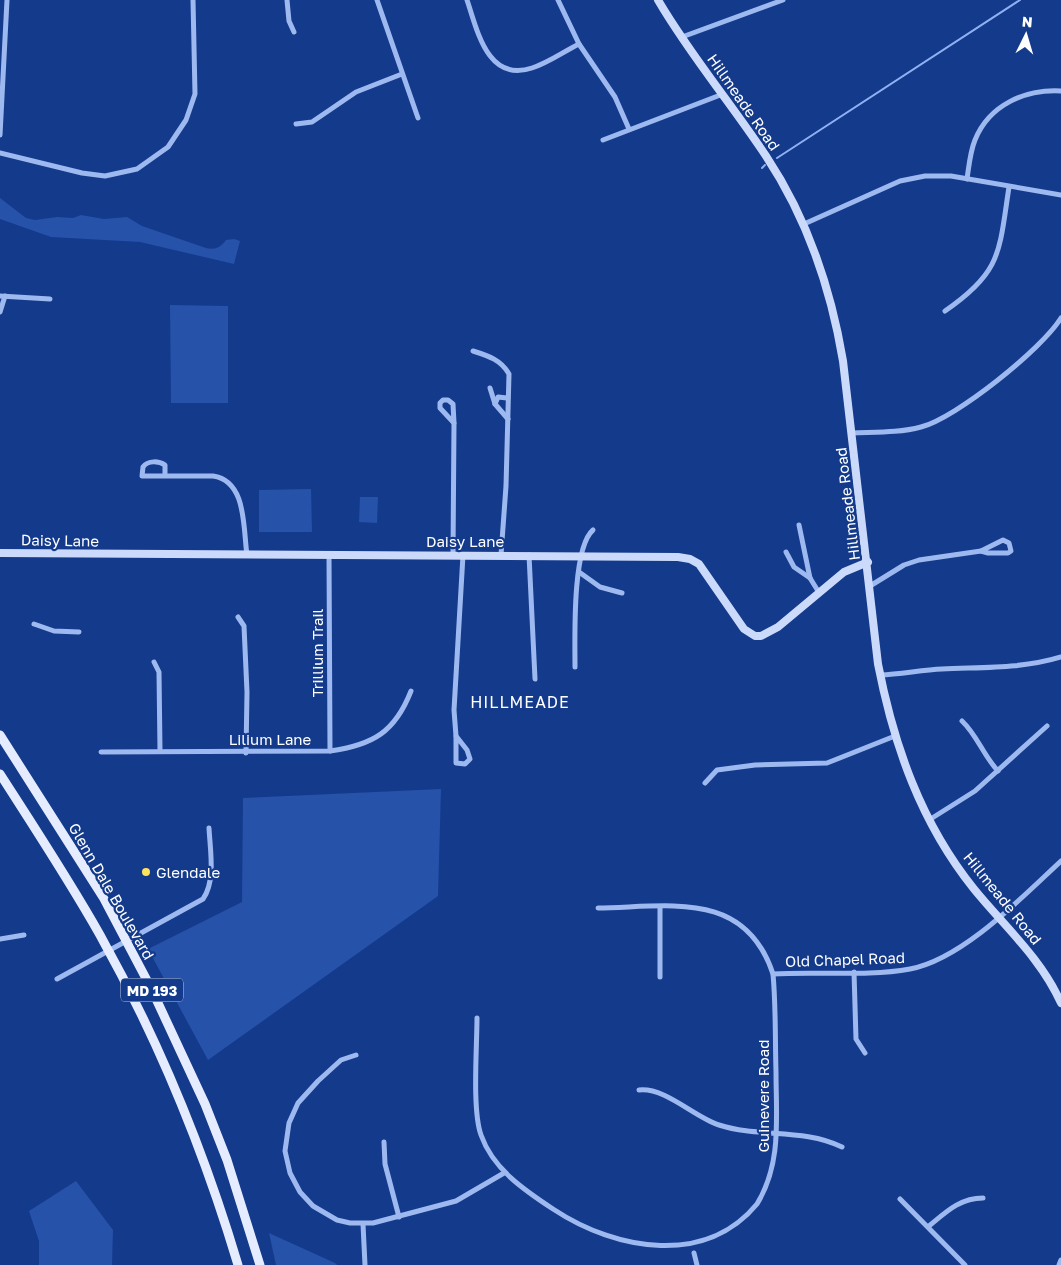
<svg xmlns="http://www.w3.org/2000/svg" width="1061" height="1265" viewBox="0 0 1061 1265" font-family="'Golos Text',sans-serif">
	<style>
		.green { fill: #2652aa }
		.lines { fill: none; stroke-linecap: round; stroke-linejoin: round }
		.stream { stroke: #8fb1f3; stroke-width: 2 }
		.street { stroke: #9db9f0; stroke-width: 5 }
		.secondary { stroke: #cbdafb; stroke-width: 8 }
		.primary { stroke: #e6ecff; stroke-width: 9 }
		.poi-dot { fill: #ffe35c; stroke: #143a8b; stroke-width: 2 }
		.labels { text-anchor: middle; dominant-baseline: central; stroke-width: 4.5; stroke-linejoin: round; paint-order: stroke }
		.shield { fill: #143a8b; stroke: #b8c4dc; stroke-width: 1 }
		.shield-label { font-size: 14px; font-weight: bold; fill: #fff }
		.street-label { font-size: 15px; fill: #fff; stroke: #143a8b }
		.poi-label { font-size: 15px; fill: #fff; stroke: #143a8b; text-anchor: start }
		.neighbourhood-label { font-size: 16px; letter-spacing: 1px; fill: #fff; stroke: #143a8b }
	</style>
	<rect width="100%" height="100%" fill="#143a8b"/>
	<g class="green">
		<path d="M0,198l26,20 9,2 22,-3 16,1 8,-3 23,4 23,-2 15,9 64,22c9,2 14,0 20,-8l8,-1 6,2 -6,23 -94,-22 -89,-5 -51,-18z"/>
		<path d="M170,305l58,1v97h-57z"/>
		<path d="M311,489l1,43h-53v-42z"/>
		<path d="M360,497h18l-1,26 -18,-1z"/>
		<path d="M441,789l-3,107 -230,164 -60,-111 94,-47 1,-104z"/>
		<path d="M76,1181l37,49 -1,35h-73v-24l-10,-30z"/>
		<path d="M269,1233l66,30 2,2h-61z"/>
	</g>
	<g class="lines">
		<g class="stream">
			<path d="M777,158l243,-158"/>
			<path d="M762,168l3,-3"/>
		</g>
		<g class="street">
			<path d="M287,0l2,21 5,11"/>
			<path d="M377,0l41,118"/>
			<path d="M467,0c10,29 20,83 65,68 16,-5 31,-16 47,-24"/>
			<path d="M558,0l21,44 36,53 14,32"/>
			<path d="M682,37l101,-37"/>
			<path d="M296,124l16,-2 44,-30 46,-18"/>
			<path d="M0,135l7,-135"/>
			<path d="M603,140l120,-46"/>
			<path d="M0,153l82,20 23,3 32,-7 31,-22 18,-27 9,-26 -2,-94"/>
			<path d="M967,179c2,-13 3,-27 8,-39 14,-35 50,-51 86,-49"/>
			<path d="M804,224l96,-43 25,-5h26l110,19"/>
			<path d="M0,296l50,3"/>
			<path d="M945,311c57,-39 54,-59 64,-124"/>
			<path d="M0,312l5,-16"/>
			<path d="M473,351c16,5 28,9 36,23l-3,112 -5,69"/>
			<path d="M490,388l5,16 13,15"/>
			<path d="M443,400h5l5,4 1,19 -14,-15v-5z"/>
			<path d="M495,404l3,-7 9,1"/>
			<path d="M852,433c23,-1 47,0 69,-6 35,-9 121,-78 140,-109"/>
			<path d="M165,475v-10c-6,-4 -17,-5 -22,2l-1,9h71c34,5 30,52 34,79"/>
			<path d="M799,525l11,53 8,13"/>
			<path d="M1003,540l6,3 2,8 -3,2h-20l-7,-2z"/>
			<path d="M786,552l8,15 16,11"/>
			<path d="M329,555l1,196"/>
			<path d="M453,555l1,-132"/>
			<path d="M529,555l6,124"/>
			<path d="M579,572l21,15 22,6"/>
			<path d="M870,586l34,-21 15,-5 62,-9"/>
			<path d="M238,617l6,9 3,66 -1,61"/>
			<path d="M34,624l20,7 25,1"/>
			<path d="M154,662l5,10 1,79"/>
			<path d="M575,667c0,-29 -3,-119 18,-137"/>
			<path d="M880,675c21,-1 42,-5 62,-6 40,-2 80,0 119,-12"/>
			<path d="M962,721c15,14 21,34 36,50"/>
			<path d="M456,736l-2,-26 9,-155"/>
			<path d="M456,736l11,14 3,9 -5,5 -9,-1z"/>
			<path d="M101,752l229,-1c43,-6 65,-19 81,-60"/>
			<path d="M705,783l12,-13 38,-5 72,-2 68,-27"/>
			<path d="M929,820l46,-29 72,-65"/>
			<path d="M660,908v69"/>
			<path d="M0,939l24,-4"/>
			<path d="M854,972l2,67 9,14"/>
			<path d="M773,974c44,-3 94,3 137,-5 53,-10 112,-72 151,-108"/>
			<path d="M57,979l146,-80c13,-18 7,-50 6,-71"/>
			<path d="M477,1018c0,29 -5,92 4,117 12,34 43,55 72,74 65,43 154,56 204,-5 25,-41 19,-86 19,-132 -1,-33 0,-65 -3,-98 -28,-85 -104,-67 -175,-66"/>
			<path d="M356,1055l-15,5 -23,21 -20,22 -9,20 -4,28 5,22 10,19 13,14 24,14 13,3h23l83,-22 48,-28"/>
			<path d="M639,1090c26,-3 55,27 80,35 40,13 84,3 123,22"/>
			<path d="M384,1142l1,22 14,53"/>
			<path d="M900,1199l65,66"/>
			<path d="M363,1224l2,41"/>
			<path d="M929,1226c17,-14 31,-28 54,-28"/>
			<path d="M694,1253l3,12"/>
			<path d="M1059,1265l2,-5"/>
		</g>
		<g class="secondary">
			<path d="M658,0c32,55 73,103 108,156 41,62 65,133 77,205l35,303c16,82 43,159 96,225 30,37 67,69 87,114"/>
			<path d="M0,553l678,4 12,2 9,5 45,65 11,7h6l17,-9 66,-55 24,-10"/>
		</g>
		<g class="primary">
			<path d="M0,735l103,162 48,91 54,116 22,56 33,105"/>
			<path d="M0,774c34,53 69,106 100,161 58,104 104,216 138,330"/>
		</g>
	</g>
	<circle class="poi-dot" cx="146" cy="872" r="5"/>
	<g class="labels">
		<rect class="shield" x="121" y="978.5" width="62" height="23" rx="4"/>
		<g class="shield-label">
			<text x="152" y="990">MD 193</text>
		</g>
		<g class="street-label">
			<text transform="translate(744 102) rotate(55)">Hillmeade Road</text>
			<text transform="translate(847 504) rotate(-97)">Hillmeade Road</text>
			<text transform="translate(60 540) rotate(1)">Daisy Lane</text>
			<text x="465" y="541">Daisy Lane</text>
			<text transform="translate(317 653) rotate(-90)">Trillium Trail</text>
			<text x="270" y="739">Lilium Lane</text>
			<text transform="translate(112 891) rotate(60)">Glenn Dale Boulevard</text>
			<text transform="translate(1003 898) rotate(51)">Hillmeade Road</text>
			<text transform="translate(845 959) rotate(-2)">Old Chapel Road</text>
			<text transform="translate(763 1096) rotate(-90)">Guinevere Road</text>
		</g>
		<g class="poi-label">
			<text x="156" y="872">Glendale</text>
		</g>
		<g class="neighbourhood-label">
			<text x="520" y="702">HILLMEADE</text>
		</g>
	</g>
	<g transform="translate(1026 35) rotate(5)" stroke="#143a8b" stroke-width="4" paint-order="stroke">
	<path d="M0-4L9 19L0 12L-9 19Z" fill="#ffffff"/>
	<text y="-8" font-size="14" font-weight="bold" text-anchor="middle" fill="#ffffff">N</text>
	</g>
</svg>
